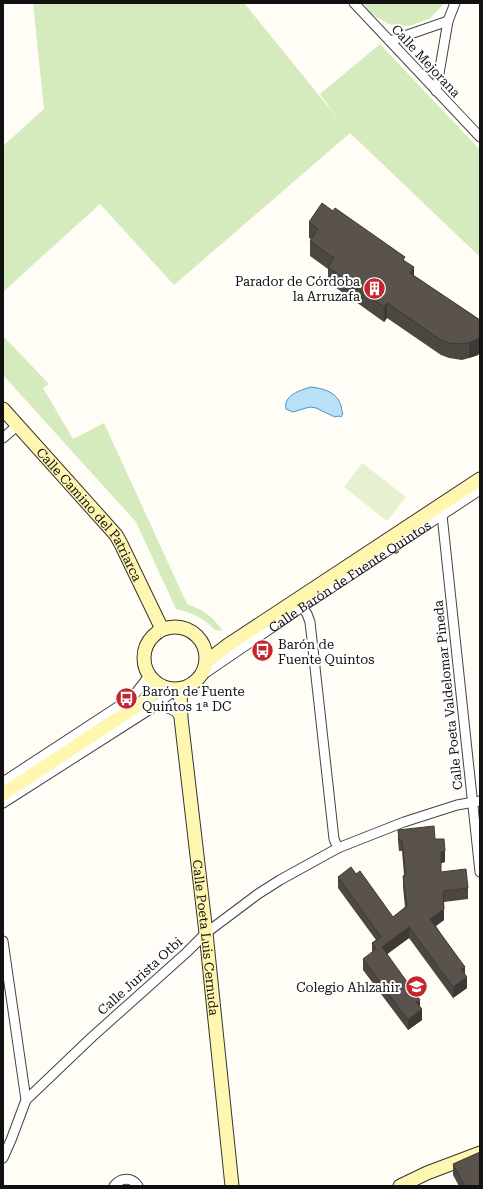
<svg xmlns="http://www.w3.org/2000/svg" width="483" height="1189" viewBox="0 0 483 1189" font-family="'Roboto Serif',serif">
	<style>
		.green { fill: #d5ebbd }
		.pitch { fill: #e6f2cf }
		.water { fill: #b9e0f7; stroke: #3f96cf }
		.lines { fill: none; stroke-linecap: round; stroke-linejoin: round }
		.street-casing { stroke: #444; stroke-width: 11 }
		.secondary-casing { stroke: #333; stroke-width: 15 }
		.street { stroke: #fff; stroke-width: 9 }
		.secondary { stroke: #fff6b0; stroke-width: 13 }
		.wall { fill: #4d4742 }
		.shaded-wall { fill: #3f3936 }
		.building { fill: #5a524d; stroke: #3f3936 }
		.labels { text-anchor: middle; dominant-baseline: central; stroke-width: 4; stroke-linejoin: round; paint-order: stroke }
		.street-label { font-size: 13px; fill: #111; stroke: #fff }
		.poi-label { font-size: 13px; fill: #111; stroke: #fff; text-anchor: end }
	</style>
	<rect width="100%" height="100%" fill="#fffdf5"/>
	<g class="green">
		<path d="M33,3h211l95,117 -19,-26 60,-50 100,106v107l-130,-124 -176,152 -74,-81 -97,88v-146l41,-37z"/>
		<path d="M363,3h81l-1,2 -14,14 -20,7 -20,-2 -18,-10z"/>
		<path d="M3,336l46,48 -6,4 30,51 31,-16 83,181c17,6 25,12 36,27l-8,-1c-13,-13 -22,-17 -39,-21l-40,-87 -133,-147z"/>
	</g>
	<path class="pitch" d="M362,463l44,34 -19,24 -43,-34z"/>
	<path class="water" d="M311,387c16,2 30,7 31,25l1,1 -2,4 -2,-1 -4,1 -19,-9 -5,-1 -5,1 -13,4 -7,-3c-3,-14 15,-19 25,-22z"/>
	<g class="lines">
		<defs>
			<g id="street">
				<path d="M354,3l126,134"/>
				<path d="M390,41l58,-20"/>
				<path d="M436,91l12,-70 7,-18"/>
				<path d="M3,438l15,-13"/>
				<path d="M442,515l38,357"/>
				<path d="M302,607l5,7 3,8 24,217 4,9"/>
				<path id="s1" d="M201,676l101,-69 178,-117"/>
				<path d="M158,704l17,7 6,7"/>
				<path d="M3,782l116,-76 16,-12 14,-18"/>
				<path d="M3,803l127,-81 28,-18 16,-14"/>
				<path d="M3,941l23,159 -15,40 -8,18"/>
				<path d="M26,1100l66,-63 94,-84 20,-20 52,-39 22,-14 58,-32 66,-26 53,-17 23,-4"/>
				<path d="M114,1186c7,-9 18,-9 24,0"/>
			</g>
			<g id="secondary">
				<path id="s2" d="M3,409l113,126 5,9 41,85"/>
				<circle cx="175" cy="658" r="31"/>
				<path d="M206,662l22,-17 252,-166"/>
				<path id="s3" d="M180,689l1,29 25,215 26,253"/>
				<path d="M3,794l143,-94 15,-14"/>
				<path d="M400,1186l27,-13 53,-20"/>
			</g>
		</defs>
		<use href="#street" class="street-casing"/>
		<use href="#secondary" class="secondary-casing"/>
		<use href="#street" class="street"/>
		<use href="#secondary" class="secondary"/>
	</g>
	<g class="wall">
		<path d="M309,222l96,39 9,15 66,44 -2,35 -9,3 -7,2 -13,-2 -8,-3 -54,-37 -3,4 -56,-40v-13l-18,-13v-15l1,-2 -2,-1z"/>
		<path d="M398,830l37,9 10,23 -4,1v9l27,16v11l-24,3v18l-8,6 29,48 2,14 -14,10 -44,-60 -22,16 33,53 2,13 -14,10 -45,-60v-11l9,-6v-10l4,-3 -38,-52v-11l18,-3 37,43 12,-10 -2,-20v-11l1,-1 -2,-24h-3l-1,-10z"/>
		<path d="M453,1164l27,22h-21l-6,-11z"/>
	</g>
	<g class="shaded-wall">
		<path d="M414,267v15l-4,-9z"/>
		<path d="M387,303v15l-3,4v-15z"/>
		<path d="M480,338v15l-2,2 -9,3v-15z"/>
		<path d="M445,851v11l-4,1v-11z"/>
		<path d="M444,909v11l-14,10v-11z"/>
		<path d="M409,927v11l-27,20v-11z"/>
		<path d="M465,967v11l-4,-9z"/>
		<path d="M467,977v11l-14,10v-11z"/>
		<path d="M420,1000v11l-4,-9z"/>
		<path d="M422,1009v11l-14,10v-10z"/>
	</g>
	<g class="building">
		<path d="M322,203l11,8 2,-3 70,49 -2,3 11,7 -4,6 70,47v18l-2,1 -9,4 -7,1 -13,-1 -8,-3 -54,-37 -3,4 -56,-40 6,-9 -24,-17 8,-12 -9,-7z"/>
		<path d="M434,826l1,13h9l1,12 -4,1v20l25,-3 2,19 -25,3 1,18 -14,10 35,48 -4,2 6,8 -14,10 -44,-60 -27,20 38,53 -4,2 6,7 -14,11 -45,-61 13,-10 -4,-6 9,-6 -43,-60 13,-10 5,7 4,-3 33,46 14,-11 -4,-30 3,-1 -4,-35h-3l-1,-10z"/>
		<path d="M480,1152v34h-15l-12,-22z"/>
	</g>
	<defs>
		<symbol id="building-disc" viewBox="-11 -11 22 22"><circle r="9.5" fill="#c4262e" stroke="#fff"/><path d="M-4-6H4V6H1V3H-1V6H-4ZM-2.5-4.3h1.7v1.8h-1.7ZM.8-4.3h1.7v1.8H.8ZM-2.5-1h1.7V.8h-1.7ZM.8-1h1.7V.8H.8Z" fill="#fff"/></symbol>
		<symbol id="bus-disc" viewBox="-11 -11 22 22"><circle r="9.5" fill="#c4262e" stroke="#fff"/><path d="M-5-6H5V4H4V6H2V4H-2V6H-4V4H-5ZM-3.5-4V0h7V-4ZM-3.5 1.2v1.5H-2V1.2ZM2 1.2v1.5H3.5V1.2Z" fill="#fff"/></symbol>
		<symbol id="school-disc" viewBox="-11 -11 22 22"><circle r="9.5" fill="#c4262e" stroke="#fff"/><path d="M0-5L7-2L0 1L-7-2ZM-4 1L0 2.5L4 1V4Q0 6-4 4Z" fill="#fff"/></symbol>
	</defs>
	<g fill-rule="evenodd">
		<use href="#building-disc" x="362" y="276" width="25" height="25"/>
		<use href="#bus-disc" x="250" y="638" width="25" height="25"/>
		<use href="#bus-disc" x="114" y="686" width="25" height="25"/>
		<use href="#school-disc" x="404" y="974" width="25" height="25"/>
	</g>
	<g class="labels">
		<g class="street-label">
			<text transform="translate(426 61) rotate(47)">Calle Mejorana</text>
			<text stroke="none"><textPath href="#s2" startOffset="137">Calle Camino del Patriarca</textPath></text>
			<text stroke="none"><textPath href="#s1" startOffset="179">Calle Barón de Fuente Quintos</textPath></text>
			<text transform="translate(448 695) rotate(-96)">Calle Poeta Valdelomar Pineda</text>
			<text stroke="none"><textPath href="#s3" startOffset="250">Calle Poeta Luis Cernuda</textPath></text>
			<text transform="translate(140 976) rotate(-42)">Calle Jurista Otbi</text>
		</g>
		<g class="poi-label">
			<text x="360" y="281">Parador de Córdoba<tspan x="360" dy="15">la Arruzafa</tspan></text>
			<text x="278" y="644" text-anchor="start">Barón de<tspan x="278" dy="15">Fuente Quintos</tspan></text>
			<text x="142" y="691" text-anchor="start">Barón de Fuente<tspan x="142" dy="15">Quintos 1ª DC</tspan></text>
			<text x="400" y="987">Colegio Ahlzahir</text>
		</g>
	</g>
	<rect width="483" height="1189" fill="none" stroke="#111111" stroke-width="8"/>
</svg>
